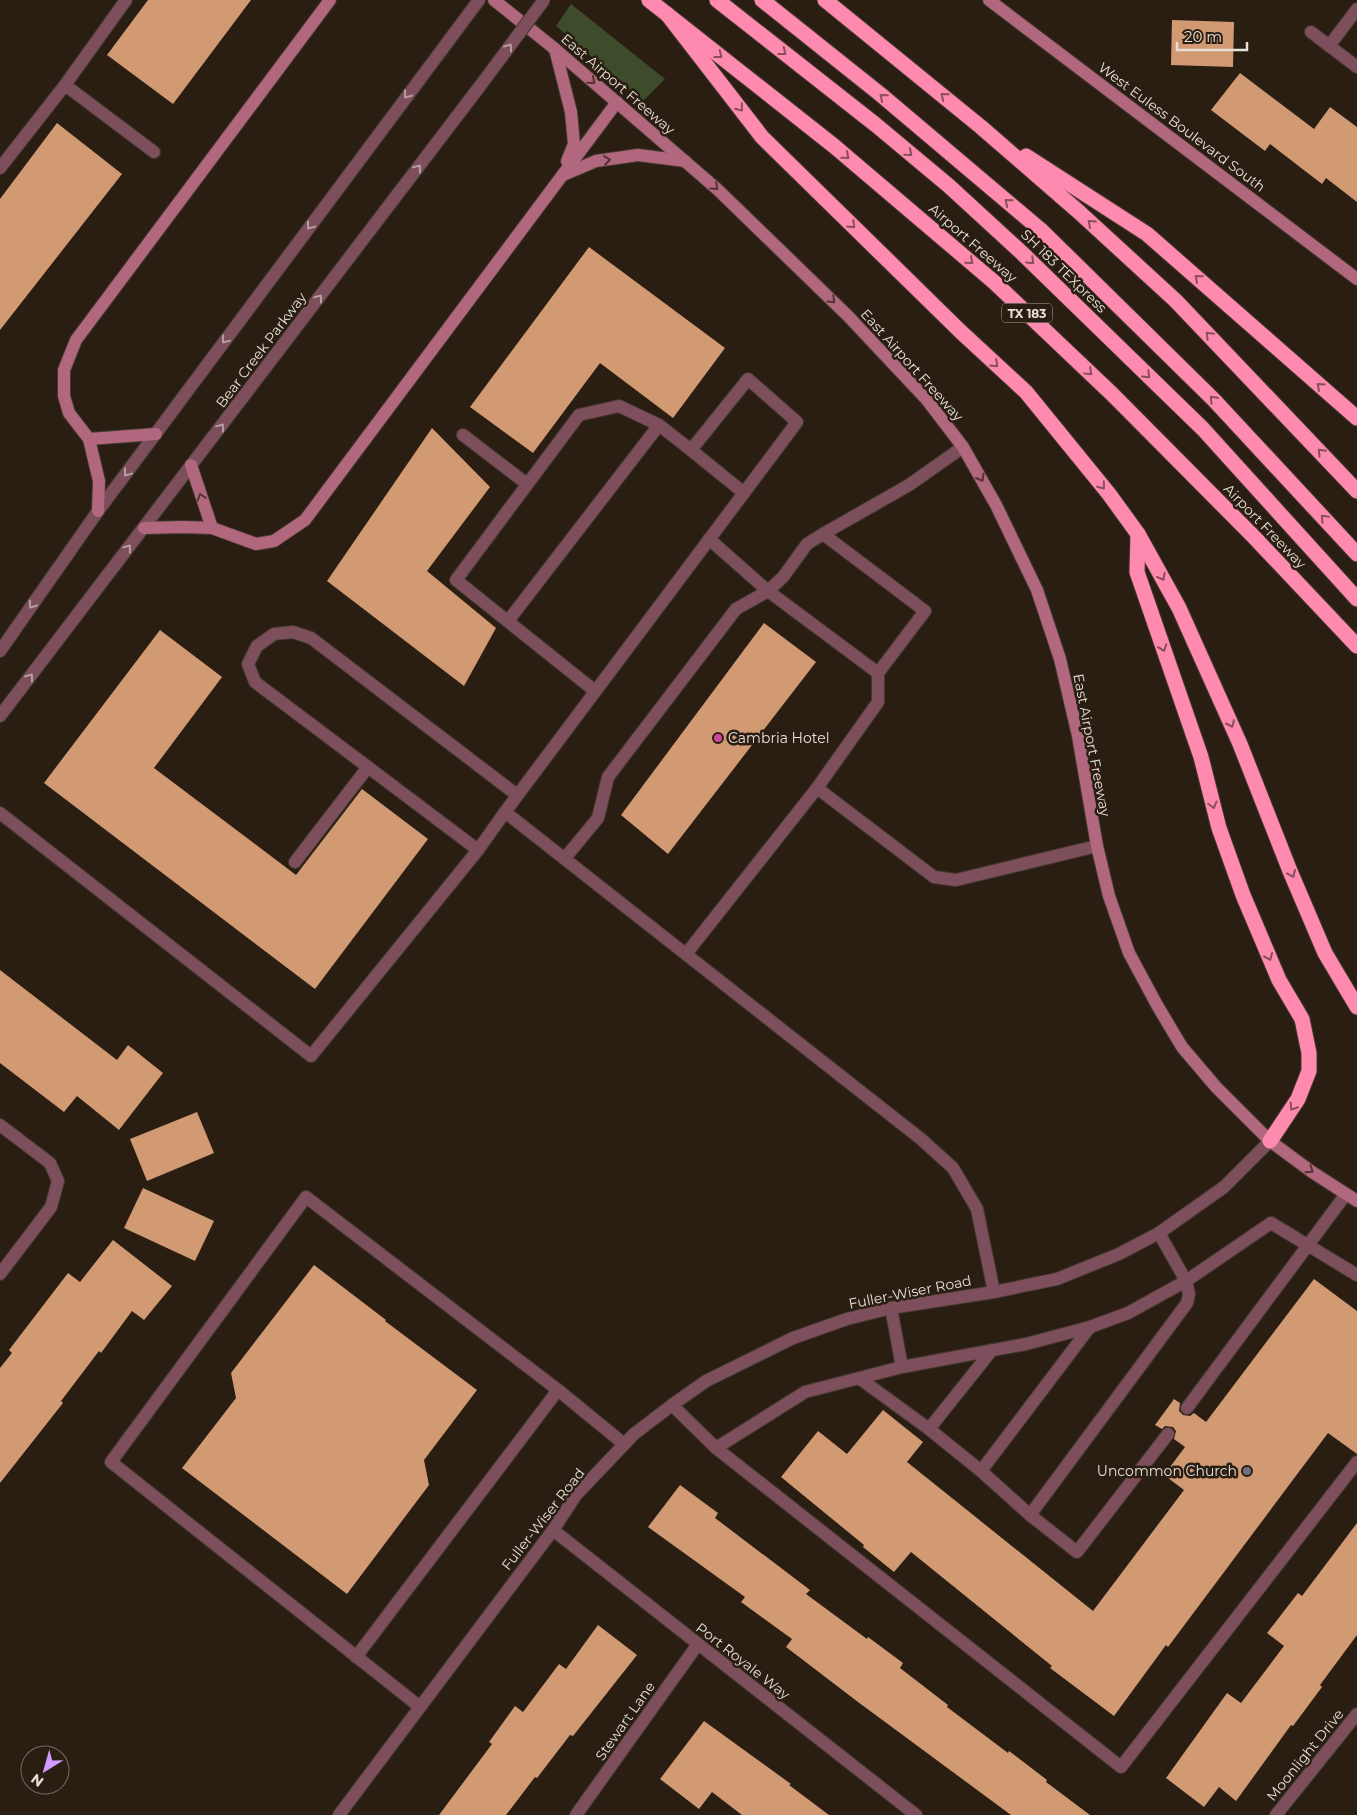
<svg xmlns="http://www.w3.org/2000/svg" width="1357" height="1815" viewBox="0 0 1357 1815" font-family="Montserrat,sans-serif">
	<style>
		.green { fill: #3e4c2b }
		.building { fill: #d19a72 }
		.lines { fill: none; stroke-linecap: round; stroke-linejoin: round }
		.service-casing { stroke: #45392f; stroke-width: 14 }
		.minor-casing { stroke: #45392f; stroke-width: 14 }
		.tertiary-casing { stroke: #45392f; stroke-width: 14 }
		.secondary-casing { stroke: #45392f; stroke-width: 14 }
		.motorway-casing { stroke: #45392f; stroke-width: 17 }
		.service { stroke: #7d4e5c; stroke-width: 12 }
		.minor { stroke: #7d4e5c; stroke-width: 12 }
		.tertiary { stroke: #7d4e5c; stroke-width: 12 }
		.secondary { stroke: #b1677e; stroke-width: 12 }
		.motorway { stroke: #fe8ab0; stroke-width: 15 }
		.tertiary-bridge-casing { stroke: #45392f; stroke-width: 14; stroke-linecap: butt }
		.tertiary-bridge { stroke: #7d4e5c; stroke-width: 12 }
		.oneway { stroke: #b89ea0 }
		.oneway2 { stroke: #894f5a }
		.oneway3 { stroke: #523433 }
		.hotel-dot { fill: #d1479c; stroke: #2a1e13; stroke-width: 2 }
		.worship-dot { fill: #6b7280; stroke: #2a1e13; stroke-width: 2 }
		.labels { text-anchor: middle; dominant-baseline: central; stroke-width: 5; stroke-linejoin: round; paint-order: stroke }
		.shield { fill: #2a1e13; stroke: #afa59d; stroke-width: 1 }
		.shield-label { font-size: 12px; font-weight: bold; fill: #e8dfd8 }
		.street-label { font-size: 14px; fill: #e8dfd8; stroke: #2a1e13 }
		.poi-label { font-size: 14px; fill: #e8dfd8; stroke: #2a1e13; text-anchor: start }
	</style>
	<rect width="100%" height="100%" fill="#2a1e13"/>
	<path class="green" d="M571,4l94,75 -22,22 -87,-75z"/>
	<g class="building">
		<path d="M148,0h103l-78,104 -66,-49z"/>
		<path d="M1172,20l62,2 -1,45 -62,-2z"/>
		<path d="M1240,73l74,56 16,-22 27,20v75l-31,-24 -4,6 -52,-40 -5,7 -54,-41z"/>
		<path d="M57,123l65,51 -122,156v-131z"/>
		<path d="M589,247l136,101 -52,70 -73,-55 -67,90 -63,-46z"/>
		<path d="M432,428l58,59 -63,84 69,57 -32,58 -137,-105z"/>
		<path d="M764,623l52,39 -148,192 -47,-39z"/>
		<path d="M160,630l62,47 -68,91 142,107 66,-86 66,50 -113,150 -271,-206z"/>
		<path d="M0,970l117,90 11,-15 35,28 -44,57 -42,-34 -13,16 -64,-49z"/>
		<path d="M197,1112l17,41 -67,28 -17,-42z"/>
		<path d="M143,1188l71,33 -19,40 -71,-33z"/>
		<path d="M113,1240l59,46 -28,34 -12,-9 -31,42 -2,-2 -38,50 2,2 -63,80v-115l12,-15 -3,-3 59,-77 12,9z"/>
		<path d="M314,1265l72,55 -1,1 92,69 -53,70 5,25 -82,109 -165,-126 54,-70 -5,-25z"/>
		<path d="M1314,1279l43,32v143l-29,-21 -160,214 -2,-2 -52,71 -64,-48 2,-2 -141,-114 -17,20 -31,-25 1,-2 -83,-68 37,-46 29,23 36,-44 40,32 -16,20 186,149 91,-121 -20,-15 21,-28 -11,-8 2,-8 -3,-4 -8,-1 -3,3 -7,-4 19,-26 6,4 -1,8 4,4 7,1 4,-3 12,9z"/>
		<path d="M680,1485l38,28 -3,5 95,72 -4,4 61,45 1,-2 35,26 -3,5 48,37 -1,2 61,46 1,-2 38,29 -1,2 44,33h-79l-153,-113 -72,-55 6,-8 -51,-37 4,-5 -97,-70z"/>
		<path d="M1357,1523v112l-37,50 2,2 -29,39 -2,-1 -55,76 -17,-14 -15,20 -38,-29 61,-85 14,10 43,-57 -17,-13 31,-40 4,3z"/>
		<path d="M598,1625l39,30 -64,81 -3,-1 -33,43 -2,-1 -29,38h-67l53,-71 -3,-2 26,-36 8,6 36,-48 7,5z"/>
		<path d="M704,1721l87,63 -2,1 40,30h-87l-30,-23 -13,17 -39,-30z"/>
	</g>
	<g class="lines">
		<defs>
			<g id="service">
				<path d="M65,85l89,67"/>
				<path d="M0,168l65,-83 61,-85"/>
				<path d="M463,435l64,49"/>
				<path d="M691,450l53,43"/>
				<path d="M823,534l86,-49 54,-38"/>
				<path d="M508,621l151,-196"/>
				<path d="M817,788l61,-86v-29l47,-62 -102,-77 -16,10 -24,33 -15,14 110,82"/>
				<path d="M505,812l292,-390 -49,-43 -57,71 -32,-25 -40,-19 -40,9 -123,165 139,111"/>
				<path d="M0,813l311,243 167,-206 27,-38 416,327 32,29 24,41 17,83"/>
				<path d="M478,850l-223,-168 -7,-18 9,-18 17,-12 19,-2 18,6 206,157"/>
				<path d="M565,858l33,-40 10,-41 128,-168 32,-18 -59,-52"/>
				<path d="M295,862l73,-95"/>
				<path d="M686,954l131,-166 117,89 22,3 141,-34"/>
				<path d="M1159,1233l27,48 85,-58 86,52"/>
				<path d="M891,1308l11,59"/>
				<path d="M672,1405l44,43 405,319 236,-305"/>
				<path d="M1187,1408l159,-214"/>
				<path d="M929,1429l63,-79"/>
				<path d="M716,1448l89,-56 97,-25 124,-23 64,-17 38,-14 58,-32 3,13 -2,9 -157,212 -49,-44 -52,-42 -70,-51"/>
				<path d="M981,1471l109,-144"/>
				<path d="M1030,1515l47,37 91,-118"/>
				<path d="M356,1657l202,-267"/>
				<path d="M420,1707l-309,-245 195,-265 252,193 66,54"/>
			</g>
			<g id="minor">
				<path d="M1311,32l46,35"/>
				<path d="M1329,46l28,-37"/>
				<path d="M0,1125l50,38 8,18 -7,26 -51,67"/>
				<path d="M553,1530l363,285"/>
				<path d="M576,1815l122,-171"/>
				<path d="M1276,1815l81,-101"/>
			</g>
			<g id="tertiary">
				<path d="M0,651l98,-140 381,-511"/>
				<path d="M0,716l480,-630"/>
				<path d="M339,1815l214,-285 23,-35 58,-61 38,-29 34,-24 87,-43 54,-19 44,-11 103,-16 63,-13 62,-25 40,-21 65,-46 46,-46"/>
			</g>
			<g id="secondary">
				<path d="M494,0l61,49 162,140 131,127 79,84 36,47 33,58 41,85 23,69 18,77 19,110 12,50 20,57 28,52 25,42 34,40 54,54 42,31 45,29"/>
				<path d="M989,0l368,279"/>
				<path d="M555,49l16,63 3,32 -7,17"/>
				<path d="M563,175l33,-14 42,-6 47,6"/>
				<path d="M89,439l67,-5"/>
				<path d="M191,465l21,63"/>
				<path d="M98,511l1,-30 -10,-42 -20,-26 -5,-17v-26l12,-30 254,-340"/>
				<path d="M144,528l39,-1 29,1 44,16 18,-3 31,-21 312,-418"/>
			</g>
			<g id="motorway">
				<path d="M649,0l185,146 160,136 118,112 142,143 103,109"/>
				<path d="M717,0l159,125 73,61 73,67 181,176 154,170"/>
				<path d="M762,0l118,94 162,137 172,169 143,154"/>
				<path d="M825,0l156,127 98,85 97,89 181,190"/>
				<path d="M667,14l95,123 198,194 66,61 83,102 29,40 41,74 61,136 50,127 35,82 32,54"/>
				<path d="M1026,156l121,78 210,184"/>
				<path d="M1138,534l-1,38 64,185 18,71 24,67 36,85 23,39 7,34v18l-11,28 -28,42"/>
			</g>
		</defs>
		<use href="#service" class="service-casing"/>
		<use href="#minor" class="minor-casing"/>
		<use href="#tertiary" class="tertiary-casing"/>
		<use href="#secondary" class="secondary-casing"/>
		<use href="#motorway" class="motorway-casing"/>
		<use href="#service" class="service"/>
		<use href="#minor" class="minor"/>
		<use href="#tertiary" class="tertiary"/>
		<use href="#secondary" class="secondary"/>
		<use href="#motorway" class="motorway"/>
		<defs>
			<path id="tertiary-bridge" d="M480,86l64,-86"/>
		</defs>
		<use href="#tertiary-bridge" class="tertiary-bridge-casing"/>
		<use href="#tertiary-bridge" class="tertiary-bridge"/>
	</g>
	<defs><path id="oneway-chevron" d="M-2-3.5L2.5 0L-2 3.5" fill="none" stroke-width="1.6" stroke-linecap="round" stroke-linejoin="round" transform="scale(1.25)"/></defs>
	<g class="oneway">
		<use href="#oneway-chevron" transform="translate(509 47) rotate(-54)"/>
		<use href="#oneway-chevron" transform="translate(407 95) rotate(127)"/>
		<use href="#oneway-chevron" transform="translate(418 168) rotate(-53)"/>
		<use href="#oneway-chevron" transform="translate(310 226) rotate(127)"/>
		<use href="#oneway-chevron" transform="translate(319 298) rotate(-53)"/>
		<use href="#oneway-chevron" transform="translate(225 340) rotate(127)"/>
		<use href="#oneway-chevron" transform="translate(221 427) rotate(-53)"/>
		<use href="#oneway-chevron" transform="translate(127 473) rotate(127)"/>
		<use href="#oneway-chevron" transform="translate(128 548) rotate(-53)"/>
		<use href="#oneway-chevron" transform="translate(32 605) rotate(125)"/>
		<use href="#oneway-chevron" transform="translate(30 677) rotate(-53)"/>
	</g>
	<g class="oneway2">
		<use href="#oneway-chevron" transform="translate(783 52) rotate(38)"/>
		<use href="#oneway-chevron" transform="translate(719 55) rotate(38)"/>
		<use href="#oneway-chevron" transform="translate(944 96) rotate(-141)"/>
		<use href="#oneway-chevron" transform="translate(883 97) rotate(-140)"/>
		<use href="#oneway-chevron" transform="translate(740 108) rotate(52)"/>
		<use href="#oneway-chevron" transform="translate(909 153) rotate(40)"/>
		<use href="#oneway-chevron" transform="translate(846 156) rotate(40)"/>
		<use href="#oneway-chevron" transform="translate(1008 202) rotate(-140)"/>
		<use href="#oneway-chevron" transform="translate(1091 223) rotate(-138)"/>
		<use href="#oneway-chevron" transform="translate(852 225) rotate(44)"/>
		<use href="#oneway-chevron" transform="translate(970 261) rotate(41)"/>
		<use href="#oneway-chevron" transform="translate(1031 261) rotate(44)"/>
		<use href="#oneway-chevron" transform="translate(1198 278) rotate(-139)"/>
		<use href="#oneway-chevron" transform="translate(1209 335) rotate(-134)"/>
		<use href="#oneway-chevron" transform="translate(995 364) rotate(43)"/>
		<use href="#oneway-chevron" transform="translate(1089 372) rotate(43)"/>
		<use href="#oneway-chevron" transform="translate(1147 375) rotate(44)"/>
		<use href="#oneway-chevron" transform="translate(1320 386) rotate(-138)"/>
		<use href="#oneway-chevron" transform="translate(1213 399) rotate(-134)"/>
		<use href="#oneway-chevron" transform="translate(1321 452) rotate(-133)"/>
		<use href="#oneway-chevron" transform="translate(1102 486) rotate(51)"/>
		<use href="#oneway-chevron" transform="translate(1324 518) rotate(-133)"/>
		<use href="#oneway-chevron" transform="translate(1162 577) rotate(61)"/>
		<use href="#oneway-chevron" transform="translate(1163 648) rotate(71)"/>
		<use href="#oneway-chevron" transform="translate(1231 724) rotate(66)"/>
		<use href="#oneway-chevron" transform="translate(1213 805) rotate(75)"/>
		<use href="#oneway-chevron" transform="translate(1292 874) rotate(67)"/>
		<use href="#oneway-chevron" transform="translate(1269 957) rotate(67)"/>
		<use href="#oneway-chevron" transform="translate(1293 1107) rotate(123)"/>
	</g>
	<g class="oneway3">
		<use href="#oneway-chevron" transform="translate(592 81) rotate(41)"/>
		<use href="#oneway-chevron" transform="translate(607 160) rotate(-8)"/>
		<use href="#oneway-chevron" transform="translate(715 187) rotate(42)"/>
		<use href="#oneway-chevron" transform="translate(832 300) rotate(44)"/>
		<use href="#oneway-chevron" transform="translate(981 478) rotate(60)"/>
		<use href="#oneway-chevron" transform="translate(201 497) rotate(-108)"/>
		<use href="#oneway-chevron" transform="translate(1310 1170) rotate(35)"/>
	</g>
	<circle class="hotel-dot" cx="718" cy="738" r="5"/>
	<circle class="worship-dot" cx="1247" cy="1471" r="5"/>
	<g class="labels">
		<rect class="shield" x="1002" y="303.5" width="50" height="19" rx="4"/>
		<g class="shield-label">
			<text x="1027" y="313">TX 183</text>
		</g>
		<g class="street-label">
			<text transform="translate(618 84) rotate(41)">East Airport Freeway</text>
			<text transform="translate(1182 127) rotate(37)">West Euless Boulevard South</text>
			<text transform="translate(973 243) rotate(41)">Airport Freeway</text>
			<text transform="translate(1064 271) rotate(44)">SH 183 TEXpress</text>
			<text transform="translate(261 350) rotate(-53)">Bear Creek Parkway</text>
			<text transform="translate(912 365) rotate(48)">East Airport Freeway</text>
			<text transform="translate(1265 526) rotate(46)">Airport Freeway</text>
			<text transform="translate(1092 745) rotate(79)">East Airport Freeway</text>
			<text transform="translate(910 1292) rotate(-11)">Fuller-Wiser Road</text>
			<text transform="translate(543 1519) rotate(-52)">Fuller-Wiser Road</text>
			<text transform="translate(743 1661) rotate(38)">Port Royale Way</text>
			<text transform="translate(625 1721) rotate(-55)">Stewart Lane</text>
			<text transform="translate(1305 1755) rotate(-51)">Moonlight Drive</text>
		</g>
		<g class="poi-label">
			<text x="728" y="738">Cambria Hotel</text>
			<text x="1237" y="1471" text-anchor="end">Uncommon Church</text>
		</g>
	</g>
	<g transform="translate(45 1770) rotate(217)"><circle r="24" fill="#2a1e13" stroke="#766b62"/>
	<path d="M0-4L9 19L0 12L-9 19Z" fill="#d09dff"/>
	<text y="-8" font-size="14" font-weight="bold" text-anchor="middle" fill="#e8dfd8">N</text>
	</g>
	<path d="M1177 42v8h70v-8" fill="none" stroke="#e8dfd8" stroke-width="2.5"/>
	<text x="1184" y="42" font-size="15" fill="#e8dfd8" stroke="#2a1e13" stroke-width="4" paint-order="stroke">20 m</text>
</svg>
